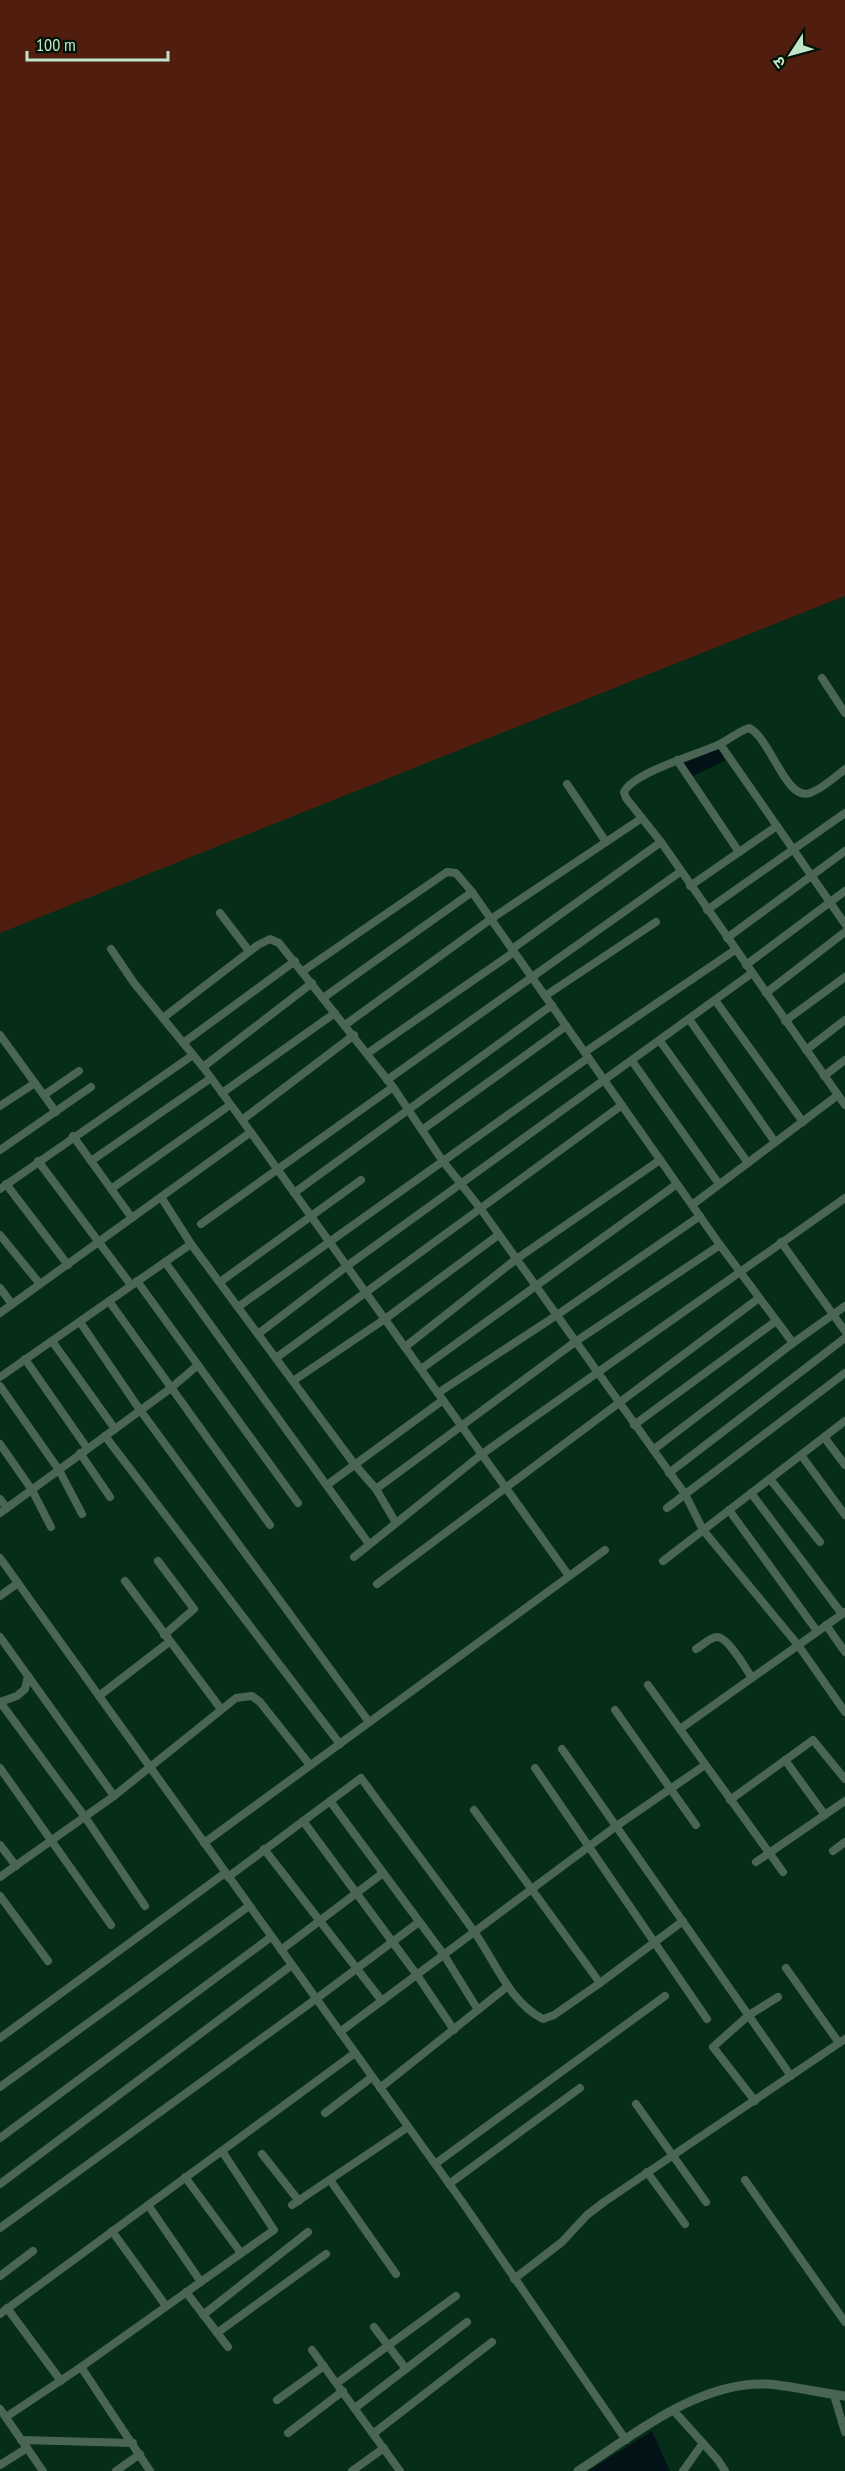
<svg xmlns="http://www.w3.org/2000/svg" width="845" height="2471" viewBox="0 0 845 2471" font-family="'PT Sans Narrow','Noto Sans Devanagari',sans-serif">
	<style>
		.green { fill: #511d0f }
		.water { fill: #031216 }
		.lines { fill: none; stroke-linecap: round; stroke-linejoin: round }
		.minor { stroke: #4a6553; stroke-width: 8 }
		.tertiary { stroke: #4a6553; stroke-width: 9 }
	</style>
	<rect width="100%" height="100%" fill="#062d18"/>
	<path class="green" d="M0,0h845v596l-845,337z"/>
	<g class="water">
		<path d="M717,743l8,18 -37,17 -9,-22z"/>
		<path d="M652,2431l18,40h-82z"/>
	</g>
	<g class="lines">
		<g class="minor">
			<path d="M822,678l23,35"/>
			<path d="M720,744l125,180"/>
			<path d="M677,760l62,92"/>
			<path d="M845,769c-10,8 -23,20 -35,24 -24,9 -40,-56 -61,-65 -10,3 -19,11 -29,16 -21,10 -86,28 -96,48l2,6 35,44 184,263"/>
			<path d="M567,784l39,58"/>
			<path d="M690,886l87,-60"/>
			<path d="M707,910l138,-97"/>
			<path d="M220,913l29,38"/>
			<path d="M727,938l118,-87"/>
			<path d="M111,949l23,34 69,84 39,53 327,456"/>
			<path d="M512,949l149,-107"/>
			<path d="M746,965l99,-74"/>
			<path d="M303,971l144,-99 9,1 16,19 248,353 73,98"/>
			<path d="M766,993l79,-61"/>
			<path d="M545,996l111,-74"/>
			<path d="M323,998l149,-106"/>
			<path d="M715,1000l88,122"/>
			<path d="M163,1018l95,-73 12,-6 9,4 114,144 49,73 38,48 205,286 18,36 95,115 47,67"/>
			<path d="M689,1019l86,123"/>
			<path d="M785,1021l60,-44"/>
			<path d="M345,1025l146,-106 151,-101"/>
			<path d="M0,1035l56,77"/>
			<path d="M660,1041l88,122"/>
			<path d="M183,1043l112,-82"/>
			<path d="M806,1050l39,-30"/>
			<path d="M585,1052l150,-102"/>
			<path d="M368,1053l146,-101"/>
			<path d="M632,1061l87,123"/>
			<path d="M203,1067l109,-84"/>
			<path d="M824,1076l21,-16"/>
			<path d="M387,1080l293,-208"/>
			<path d="M222,1093l113,-80"/>
			<path d="M44,1095l35,-24"/>
			<path d="M0,1106l35,-23"/>
			<path d="M242,1120l112,-85"/>
			<path d="M422,1130l144,-104"/>
			<path d="M73,1136l59,82"/>
			<path d="M0,1150l91,-63"/>
			<path d="M38,1161l93,124"/>
			<path d="M91,1161l120,-83"/>
			<path d="M6,1184l62,81"/>
			<path d="M0,1189l193,-134"/>
			<path d="M111,1189l119,-84"/>
			<path d="M294,1193l258,-188"/>
			<path d="M161,1197l30,47 164,221 21,24 20,34"/>
			<path d="M692,1205l146,-110"/>
			<path d="M201,1224l192,-137"/>
			<path d="M0,1235l40,49"/>
			<path d="M781,1242l64,89"/>
			<path d="M165,1262l204,282"/>
			<path d="M137,1281l161,222"/>
			<path d="M220,1282l141,-102"/>
			<path d="M0,1288l12,16"/>
			<path d="M109,1301l161,224"/>
			<path d="M238,1307l350,-249"/>
			<path d="M0,1313l251,-181"/>
			<path d="M80,1322l60,88 229,312"/>
			<path d="M258,1334l89,-68 405,-293"/>
			<path d="M52,1341l63,88"/>
			<path d="M405,1347l110,-87 145,-100"/>
			<path d="M276,1358l346,-253"/>
			<path d="M25,1359l62,89"/>
			<path d="M421,1369l256,-185"/>
			<path d="M0,1377l191,-133"/>
			<path d="M293,1381l92,-62 112,-83"/>
			<path d="M0,1386l59,84 23,44"/>
			<path d="M438,1393l119,-78 143,-99"/>
			<path d="M634,1425l142,-104"/>
			<path d="M105,1436l235,308"/>
			<path d="M824,1437l21,28"/>
			<path d="M0,1444l32,46 19,37"/>
			<path d="M653,1450l140,-107 52,-37"/>
			<path d="M80,1453l30,44"/>
			<path d="M801,1455l44,60"/>
			<path d="M669,1473l176,-135"/>
			<path d="M770,1479l50,63"/>
			<path d="M327,1485l116,-85"/>
			<path d="M376,1489l199,-147 145,-97"/>
			<path d="M751,1493l91,121"/>
			<path d="M0,1499l7,9"/>
			<path d="M667,1508l178,-135"/>
			<path d="M729,1510l88,121"/>
			<path d="M0,1513l171,-125 27,-23"/>
			<path d="M354,1557l128,-103 363,-256"/>
			<path d="M0,1558l463,645 163,237"/>
			<path d="M158,1561l36,48 -30,26"/>
			<path d="M663,1561l182,-140"/>
			<path d="M125,1581l96,128"/>
			<path d="M377,1584l382,-286"/>
			<path d="M0,1596l18,-13"/>
			<path d="M826,1625l19,27"/>
			<path d="M0,1637l114,159"/>
			<path d="M696,1649c6,-3 14,-12 21,-12 11,0 29,32 35,41"/>
			<path d="M648,1685l135,187"/>
			<path d="M99,1696l70,-54"/>
			<path d="M0,1702l85,115 60,89"/>
			<path d="M0,1702l17,-6 8,-7 3,-13"/>
			<path d="M615,1710l81,115"/>
			<path d="M680,1729l165,-117"/>
			<path d="M562,1749l229,327"/>
			<path d="M785,1760l40,55"/>
			<path d="M0,1768l111,157"/>
			<path d="M535,1768l172,251"/>
			<path d="M730,1800l83,-60 32,39"/>
			<path d="M330,1801l114,154 34,55"/>
			<path d="M474,1810l126,173"/>
			<path d="M303,1821l114,154 37,55"/>
			<path d="M204,1843l401,-293"/>
			<path d="M0,1845l16,21"/>
			<path d="M264,1849l118,152"/>
			<path d="M833,1851l12,-9"/>
			<path d="M756,1862l89,-61"/>
			<path d="M0,1877l114,-81 122,-98 16,-2 8,6 50,63"/>
			<path d="M228,1877l133,-99c37,51 76,101 112,152 21,29 36,72 70,89l11,-4 46,-32 83,-62"/>
			<path d="M0,1896l48,65"/>
			<path d="M281,1950l102,-77"/>
			<path d="M786,1968l53,75"/>
			<path d="M340,2032l275,-205 90,-62"/>
			<path d="M0,2038l225,-165"/>
			<path d="M0,2087l249,-181"/>
			<path d="M380,2088l128,-102"/>
			<path d="M755,2101l-42,-54 36,-32 29,-18"/>
			<path d="M636,2104l70,98"/>
			<path d="M325,2113l47,-36"/>
			<path d="M0,2138l271,-201"/>
			<path d="M262,2154l37,47"/>
			<path d="M435,2164l230,-168"/>
			<path d="M647,2172l38,52"/>
			<path d="M185,2177l56,76"/>
			<path d="M330,2180l66,94"/>
			<path d="M745,2180l100,142"/>
			<path d="M0,2184l292,-219"/>
			<path d="M449,2184l131,-96"/>
			<path d="M148,2205l53,77"/>
			<path d="M292,2205l116,-78"/>
			<path d="M0,2228l316,-229 103,-77"/>
			<path d="M112,2231l54,75"/>
			<path d="M0,2276l33,-25"/>
			<path d="M514,2279l48,-37 25,-27 17,-13 241,-163"/>
			<path d="M186,2292l42,55"/>
			<path d="M7,2308l54,73"/>
			<path d="M0,2314l355,-261"/>
			<path d="M203,2315l105,-83"/>
			<path d="M374,2327l32,42"/>
			<path d="M217,2333l109,-79"/>
			<path d="M312,2350l88,121"/>
			<path d="M81,2367l69,104"/>
			<path d="M337,2383l119,-87"/>
			<path d="M834,2395l11,37"/>
			<path d="M277,2400l47,-34"/>
			<path d="M355,2408l112,-86"/>
			<path d="M0,2409l43,62"/>
			<path d="M674,2411l44,49 7,11"/>
			<path d="M6,2417l75,-50 193,-137 -52,-79"/>
			<path d="M288,2433l55,-42"/>
			<path d="M374,2433l118,-91"/>
			<path d="M21,2440l112,3"/>
			<path d="M0,2465l27,-17"/>
			<path d="M116,2471l24,-17"/>
			<path d="M352,2471l32,-23"/>
			<path d="M683,2471l20,-28"/>
		</g>
		<path class="tertiary" d="M578,2471c56,-36 120,-90 189,-87 27,2 52,9 78,12"/>
	</g>
	<g transform="translate(791 54) rotate(234)" stroke="#001405" stroke-width="4.5" paint-order="stroke">
	<path d="M0-4.5L10 22L0 15L-10 22Z" fill="#c2e4cd"/>
	<text y="-9" font-size="16" font-weight="bold" text-anchor="middle" fill="#c2e4cd">उ</text>
	</g>
	<path d="M27 51v9h141v-9" fill="none" stroke="#c2e4cd" stroke-width="3"/>
	<text x="36" y="51" font-size="18" fill="#c2e4cd" stroke="#001405" stroke-width="4.5" paint-order="stroke">100 m</text>
</svg>
